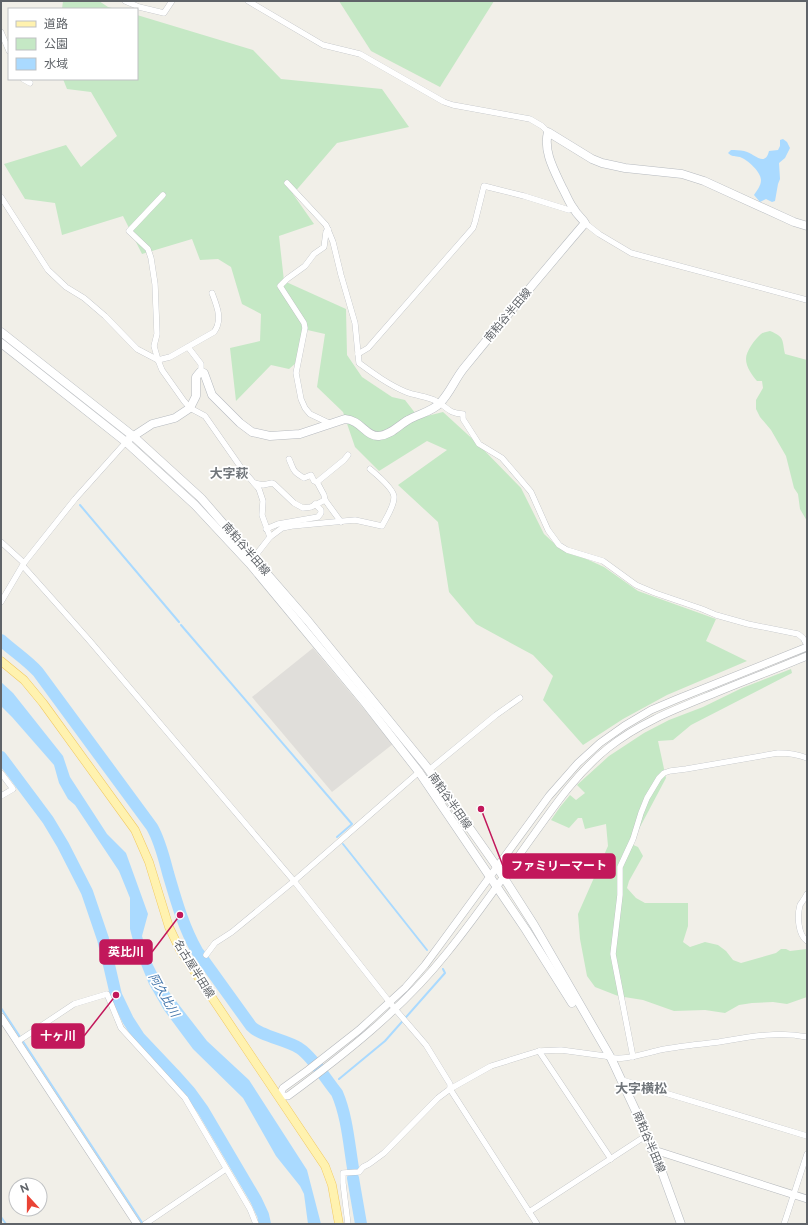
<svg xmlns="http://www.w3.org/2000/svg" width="808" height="1225" viewBox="0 0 808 1225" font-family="Raleway,'Noto Sans JP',sans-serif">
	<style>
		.industrial { fill: #e0deda }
		.green { fill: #c5e8c5 }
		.water { fill: #aadaff }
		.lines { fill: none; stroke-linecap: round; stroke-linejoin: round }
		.stream { stroke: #aadaff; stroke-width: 2 }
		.river { stroke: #aadaff; stroke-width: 12 }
		.minor-casing { stroke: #b5b8bc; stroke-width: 6 }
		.tertiary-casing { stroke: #b5b8bc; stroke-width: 8 }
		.secondary-casing { stroke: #b6babf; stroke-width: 9 }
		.primary-casing { stroke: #f2c960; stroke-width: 9 }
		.minor { stroke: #fff; stroke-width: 5.5 }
		.tertiary { stroke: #fff; stroke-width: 7 }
		.secondary { stroke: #fff; stroke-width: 8 }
		.primary { stroke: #fff2af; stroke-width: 8 }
		.labels { text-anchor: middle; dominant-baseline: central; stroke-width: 3.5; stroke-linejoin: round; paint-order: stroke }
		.street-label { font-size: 11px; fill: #5f6368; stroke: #fff }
		.water-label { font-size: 12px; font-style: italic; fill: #4174aa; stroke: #fff }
		.quarter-label { font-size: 13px; font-weight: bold; fill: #70757a; stroke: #fff }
		.leader { fill: none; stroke: #c2185b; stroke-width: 1.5 }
		.callout-dot { fill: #c2185b; stroke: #fff; stroke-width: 1.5 }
		.callout { fill: #c2185b; stroke: #c2185b; stroke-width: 1.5 }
		.callout-label { font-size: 12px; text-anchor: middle; font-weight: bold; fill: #fff }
	</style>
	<rect width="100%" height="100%" fill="#f1efe8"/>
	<path class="industrial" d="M313,648l80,96 -61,48 -80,-95z"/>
	<g class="green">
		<path d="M63,1h36l9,6 8,2h-54z"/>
		<path d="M339,1h155l-54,86 -69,-36z"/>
		<path d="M137,15l116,35 28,29 101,10 27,38 -72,16 -44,51 21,30 -35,12 5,45 62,28 1,46 15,22 30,20 13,3 14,18 24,-6 35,32 43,44 23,46 12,11 48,22 34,24 78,28 -10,22 41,20 -80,34 -44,24 -40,26 -40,-45 10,-24 -20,-21 -57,-31 -27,-32 -11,-70 -40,-37 49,-35 -20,-9 -48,30 -24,-24 -12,-35 -26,-25 8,-53 -22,-5 -6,33 -8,7 -18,-4 -35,36 -6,-53 30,-7 1,-27 -19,-10 -11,-37 -13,-8 -18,1 -8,-21 -50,15 -19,-38 -61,19 -7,-32 -30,-4 -21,-35 62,-19 15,22 36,-31 -26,-44 -24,-3 -4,-10h74z"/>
		<path d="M770,331c15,6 12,9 15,23l22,6v161l-7,-12 -2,-15 -4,-6 -8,-32 -15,-26 -11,-13 -4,-8v-9l7,-12 -1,-7h-5c-5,-6 -11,-14 -11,-22 0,-8 9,-20 15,-25 3,-2 6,-2 9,-3z"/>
		<path d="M791,669l1,4 -101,52 -18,15 -15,1 8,37 -35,66 7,3 5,9 -14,25 -2,7 9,10 9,5h43v23l-5,16 7,5 15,-5 13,3 8,6 7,9 8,3 35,-10 5,-4h5l4,2 17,-2v48l-20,7 -14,-2 -21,1 -13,2 -14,8 -20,-3 -31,1 -31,-11 -25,-4 -23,-9 -8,-11 -7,-37 -2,-25 30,-68 -2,-22 -21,5 -3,-11h-4l-9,10 -18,-8 9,-13 10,-12 6,5 9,-7 -8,-8 32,-29 35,-23 25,-13 34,-13 39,-19z"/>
	</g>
	<g class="water">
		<path d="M783,139l4,3 3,6 -5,10 -6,5 1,16 -2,5 -3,17 -3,1 -6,-3 -6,3 -6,-7c3,-5 7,-9 7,-15 0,-8 -13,-20 -21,-23 -5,-1 -8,0 -12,-4l3,-3c4,0 9,0 13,1 10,2 21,17 25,0l9,-1 2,-4v-6z"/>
		<path d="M1,682l12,11 50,63 7,21 37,57 19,19 22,61 -6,22 4,15 16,32 45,58 42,39 58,90 14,54h-13l-4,-30 -4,-8 -24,-30 -33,-58 -50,-49 -29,-39 -15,-26 -13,-32 -6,-23v-31l-11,-27 -44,-66 -7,-6 -9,-16 -5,-18 -42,-48 -11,-11z"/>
	</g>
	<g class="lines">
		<g class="stream">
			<path d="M80,505l99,117"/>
			<path d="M181,625l171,199 -15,13"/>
			<path d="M343,844l84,106"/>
			<path d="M1,1008l142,216"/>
			<path d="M339,1079l46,-38 60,-68 -2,-4"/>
			<path d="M1,1217l5,7"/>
		</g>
		<g class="river">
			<path d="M1,640c12,11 26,20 37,32l114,155c8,14 12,31 16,46 8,27 15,53 29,78l54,75c9,10 36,14 48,22 13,8 28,33 38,45 10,23 12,51 16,75"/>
			<path d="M1,757l47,63 15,25 24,47 16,47 13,56 12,25 11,17 35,37 16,18 13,18 53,90 7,15 2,9"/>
			<path d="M353,1178l8,46"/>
		</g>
		<defs>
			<g id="minor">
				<path d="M125,1l14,6 25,6 8,-12"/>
				<path d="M248,1l75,44 37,9 84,48 9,3 77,14 12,7 6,6"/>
				<path d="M1,32l8,19"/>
				<path d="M23,79l7,4"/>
				<path d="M287,183l39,42 7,17 8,33 14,48 4,40c15,11 30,22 47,29 10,4 21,4 30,9 12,6 11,12 27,13v5l16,25 23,14 29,34 17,38 11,15 8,5 36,11 33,24 19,8 47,16 14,6 32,9 50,10 5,4 4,7"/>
				<path d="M163,195l-34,36 19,18 3,9 4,26 2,50 -3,12 4,14 4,10 22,31 6,7 15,8 37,53 17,20 4,12 -1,14 8,22 -18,23"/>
				<path d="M1,197l47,73 18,17 18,11 21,18 32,33 21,11 12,-3 44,-25c9,-12 3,-26 -2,-39"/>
				<path d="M585,223l14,11 32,19 176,47"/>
				<path d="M328,229l-2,3 -2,15 -10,7 -9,12 -18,13 -7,7 24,37 1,5 -9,45 5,26 4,9 5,6 21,10"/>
				<path d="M188,347l13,17v8"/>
				<path d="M358,354l10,-6 105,-120 2,-6 9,-36 40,10 45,14 4,-2"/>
				<path d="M289,459c5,11 3,12 15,19l7,-3 3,6 3,1 27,-22 4,-5"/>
				<path d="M254,483l9,2 9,-2 2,1 20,19 9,5 8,-1 14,-7 -1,-5 -7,-13"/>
				<path d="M325,500l16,22"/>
				<path d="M266,529l12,-5 40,-7 3,-4v-3l-6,-6"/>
				<path d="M270,537l12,-9 10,-2 63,-6 27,6c4,-8 12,-19 12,-29 0,-8 -18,-23 -24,-28"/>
				<path d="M1,542l23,21"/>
				<path d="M23,566l66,74 205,241 101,128 31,36 24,39v5l87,135"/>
				<path d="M1,602l23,-39 51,-64 51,-57"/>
				<path d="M429,770l67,-55 24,-17"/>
				<path d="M1,773l12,16 -12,7"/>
				<path d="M807,894c-2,4 -5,8 -7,11 -3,11 -2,30 7,36"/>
				<path d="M206,955l9,-12 17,-11 62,-51 125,-109"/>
				<path d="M17,1042l57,-38 33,-10 14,34 64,70 65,111 6,15"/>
				<path d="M539,1051l72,108"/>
				<path d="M633,1057l-20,-103 7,-59v-28l13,-28 8,-26 6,-15 12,-20 5,-5 6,-2 16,-2 92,-16c11,0 19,1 29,5"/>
				<path d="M622,1080l185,56"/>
				<path d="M529,1212l115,-75"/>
				<path d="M145,1224l81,-55"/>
				<path d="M348,1224l-5,-41v-10l16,-1 4,-5 6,-3 15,-11 54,-55 12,-9 41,-23 48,-15 22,-1 44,6c17,7 42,-4 60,-7 18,-3 36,-5 54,-7 29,-5 59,-11 88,-5"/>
				<path d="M784,1224l23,-70"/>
			</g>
			<g id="tertiary">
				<path d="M807,647l-130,52 -26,11 -27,16 -24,17 -22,20 -29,33 -107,146 -17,23 -20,23 -46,42 -51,40 -25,18 -4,8h9c57,-42 114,-87 158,-142 32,-39 60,-81 89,-121 22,-31 43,-61 73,-85 31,-25 68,-39 105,-54 31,-13 63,-25 94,-38"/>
				<path d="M1,1017l136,207"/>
				<path d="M651,1149l156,50"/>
			</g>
			<g id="secondary">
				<path d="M1,332l132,104 68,62 107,123 118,145 71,101 37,58 77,133 43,92 27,74"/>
				<path d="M1,343l125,99 69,63 55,59 116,140 53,68 107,158 46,73"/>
				<path d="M129,439l23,-15 23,-6 15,-10 6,-12v-19l4,-5 4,1 8,22 28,28 12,9 18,4 30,-2 45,-15c16,1 21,18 34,17 12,-1 20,-11 29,-16 10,-6 24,-8 32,-17 10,-10 15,-24 24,-35 40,-49 80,-97 121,-145 -3,-5 -8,-8 -11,-14 -5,-6 -8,-15 -12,-22 -8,-17 -19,-36 -14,-55l44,27 10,4 23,5 57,6 22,7 90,41 13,4"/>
			</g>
			<path id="primary" d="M1,661l23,19 19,23 92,127 14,32 20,65 11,23 145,216 7,19 7,39"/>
		</defs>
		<use href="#minor" class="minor-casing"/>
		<use href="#tertiary" class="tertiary-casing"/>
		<use href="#secondary" class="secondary-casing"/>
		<use href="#primary" class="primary-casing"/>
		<use href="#minor" class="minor"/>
		<use href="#tertiary" class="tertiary"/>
		<use href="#secondary" class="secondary"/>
		<use href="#primary" class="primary"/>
	</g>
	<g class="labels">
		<g class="street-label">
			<text transform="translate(508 315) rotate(-50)">南粕谷半田線</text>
			<text transform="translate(246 549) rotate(49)">南粕谷半田線</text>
			<text transform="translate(450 801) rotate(55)">南粕谷半田線</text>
			<text transform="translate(194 969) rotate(58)">名古屋半田線</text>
			<text transform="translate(649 1142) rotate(67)">南粕谷半田線</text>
		</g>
		<g class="water-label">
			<text transform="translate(164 995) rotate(60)">阿久比川</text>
		</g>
		<g class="quarter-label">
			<text x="229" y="473">大字萩</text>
			<text x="641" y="1088">大字横松</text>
		</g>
	</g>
	<path class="leader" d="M481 809L503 866M180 915L152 952M116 995L84 1036"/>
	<g class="callout-dot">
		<circle cx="481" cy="809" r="4"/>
		<circle cx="180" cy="915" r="4"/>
		<circle cx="116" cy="995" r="4"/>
	</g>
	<g class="callout">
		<rect x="503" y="854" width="112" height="24" rx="4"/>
		<rect x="100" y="940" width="52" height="24" rx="4"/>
		<rect x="32" y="1024" width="52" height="24" rx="4"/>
	</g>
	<g class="callout-label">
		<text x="559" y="870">ファミリーマート</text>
		<text x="126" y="956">英比川</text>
		<text x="58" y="1040">十ヶ川</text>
	</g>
	<rect width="808" height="1225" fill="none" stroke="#5f6368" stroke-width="4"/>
	<rect x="8" y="8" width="130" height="72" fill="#ffffff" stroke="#bfc1c3"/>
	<rect x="16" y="21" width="20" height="6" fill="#fff2af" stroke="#bfc1c3"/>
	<text x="44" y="28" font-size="12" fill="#5f6368">道路</text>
	<rect x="16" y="38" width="20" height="12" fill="#c5e8c5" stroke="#bfc1c3"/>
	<text x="44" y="48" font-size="12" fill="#5f6368">公園</text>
	<rect x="16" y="58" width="20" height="12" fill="#aadaff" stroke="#bfc1c3"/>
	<text x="44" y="68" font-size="12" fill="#5f6368">水域</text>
	<g transform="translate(28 1197) rotate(339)"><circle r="19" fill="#ffffff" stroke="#bfc1c3"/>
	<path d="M0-3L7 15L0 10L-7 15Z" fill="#ea4335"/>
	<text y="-6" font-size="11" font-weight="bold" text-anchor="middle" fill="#5f6368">N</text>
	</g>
</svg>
